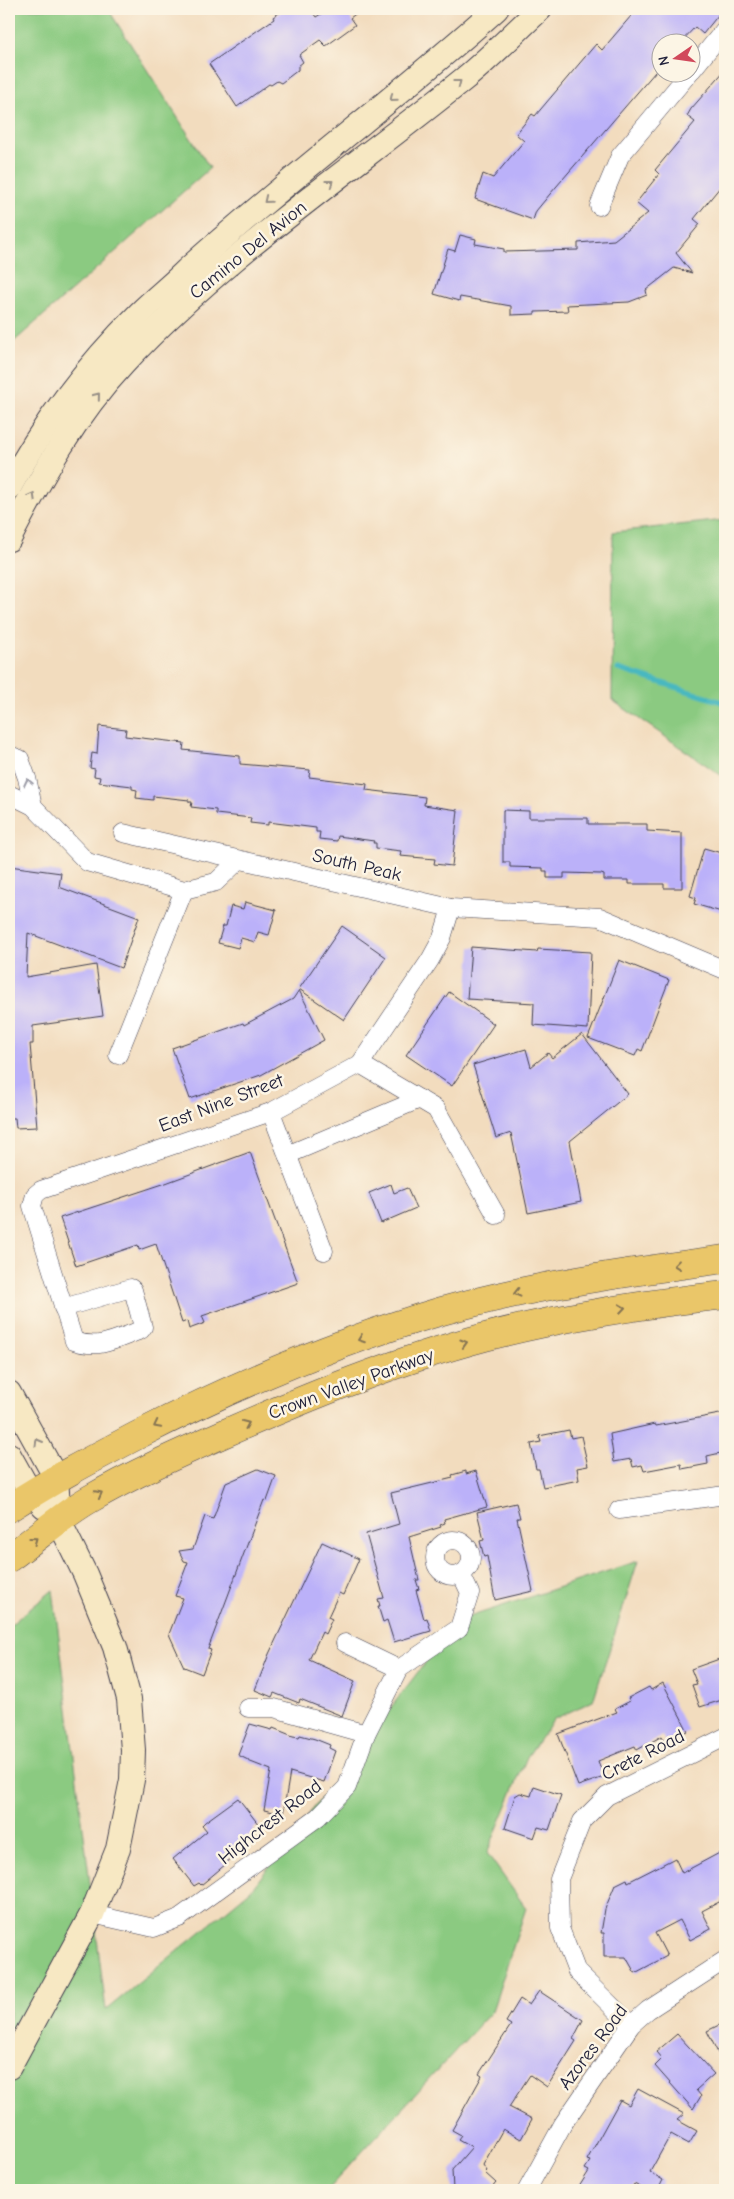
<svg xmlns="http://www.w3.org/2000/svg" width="734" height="2199" viewBox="0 0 734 2199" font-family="'Comic Neue',sans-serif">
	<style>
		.green { fill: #8bca81; stroke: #56765e }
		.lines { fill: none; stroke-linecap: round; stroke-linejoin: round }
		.stream { stroke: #48b8c0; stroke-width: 5 }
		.building { fill: #bbb1f9 }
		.minor-casing { stroke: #413e4f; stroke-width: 19 }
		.secondary-casing { stroke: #413e4f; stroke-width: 26 }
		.primary-casing { stroke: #413e4f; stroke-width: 29 }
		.minor { stroke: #fff; stroke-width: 18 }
		.secondary { stroke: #f7e8c3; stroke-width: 24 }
		.primary { stroke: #eac669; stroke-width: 28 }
		.oneway { stroke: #978f86 }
		.oneway2 { stroke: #9c9ca7 }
		.oneway3 { stroke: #867452 }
		.labels { text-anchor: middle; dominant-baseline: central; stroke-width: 5; stroke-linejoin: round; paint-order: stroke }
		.street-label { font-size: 19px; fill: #22223b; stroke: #fcf5e5 }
	</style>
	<rect width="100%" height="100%" fill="#fcf5e5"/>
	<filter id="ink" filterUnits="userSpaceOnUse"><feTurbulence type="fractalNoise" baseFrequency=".02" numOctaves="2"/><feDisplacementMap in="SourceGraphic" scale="10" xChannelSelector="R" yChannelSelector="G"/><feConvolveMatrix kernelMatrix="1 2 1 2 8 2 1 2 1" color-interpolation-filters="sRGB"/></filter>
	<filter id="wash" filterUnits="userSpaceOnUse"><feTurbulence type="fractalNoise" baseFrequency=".0096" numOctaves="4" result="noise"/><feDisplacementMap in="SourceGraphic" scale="20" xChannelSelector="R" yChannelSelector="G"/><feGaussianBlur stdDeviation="1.12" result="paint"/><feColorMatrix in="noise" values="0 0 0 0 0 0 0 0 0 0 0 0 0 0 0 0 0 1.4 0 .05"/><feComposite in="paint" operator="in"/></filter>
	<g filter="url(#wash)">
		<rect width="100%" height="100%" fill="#f2dcbe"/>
		<g class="green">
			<path d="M9,9h99l102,159 -201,178z"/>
			<path d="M725,520v258l-113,-78 1,-168z"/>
			<path d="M638,1561l-45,140 -39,18 -27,38 -40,96 39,55 -34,103 -165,179h-318v-564l44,-36 53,420 145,-120 206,-269z"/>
		</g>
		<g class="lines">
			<path class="stream" d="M618,669l107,34"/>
		</g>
		<g id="blocks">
			<g class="building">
				<path d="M285,9h25l6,8 13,-8h33l-12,9 5,7 -29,21 -6,-6 -21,15 4,7 -5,4v4l-17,13 -4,-2 -6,4 -2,-1 -32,23 -28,-43 65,-45 -1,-2z"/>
				<path d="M637,9h86l-20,25 -8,-7 -14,15h-19v22l-112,130 -14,17 -3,9 -58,-21 8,-25 10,4 31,-37 -8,-7 16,-20 3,2 61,-72 6,6z"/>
				<path d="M725,70v111l-31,38 6,5 -24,29 16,20 -18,-5 -28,22 1,5 -18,7 -62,3 1,6 -33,1v2l-24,1v-9l-51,-9 -1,4 -25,-7 14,-45 7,2 5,-16 16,4 -1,5 29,5v3l74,-2v-7l36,-3 34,-27 -12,-10 23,-29 -4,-4 40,-48 -8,-6 4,-7z"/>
				<path d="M99,726l27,3 -1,7 59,7 -1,7 57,6v8l70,6 -1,7 58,7 -1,6 59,7 -1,8 34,5 -6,56 -18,-2 1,-5 -35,-3 1,-5 -25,-3v-5h-3l1,-2 -36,-5 -1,5 -18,-2 1,-7h-4v-4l-48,-6v3l-18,-2 1,-5 -35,-4v-4l-25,-3 1,-5h-3v-2l-36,-4v4l-17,-2 1,-8 -5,-1v-3l-33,-4 1,-5 -6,-1 1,-7 -5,-1 2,-15 5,1z"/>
				<path d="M503,810l26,1v7h59v6h59v7l35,2v55h-18v-4h-35v-4h-25v-5l-3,-1 -37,-1v5h-17v-7h-4v-3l-33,-1v-5h-7z"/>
				<path d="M704,848l21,6v59l-31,-9 2,-6 -6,-2z"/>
				<path d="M9,866l52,7 -2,14 80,30 -18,51 -93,-35 -2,44 70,-12 7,51 -70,10v18h-3l7,83 -21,1 -1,-10h-6z"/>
				<path d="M245,902l31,8 -7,25 -11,-3 -3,10 -14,-4 -3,10 -20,-5 5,-17h3l5,-20 12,3z"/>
				<path d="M342,926l44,31 -42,63 -45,-31z"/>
				<path d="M471,947l66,5 1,-3 53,3 -3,77 -55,-4 1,-22 -67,-4z"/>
				<path d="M619,960l50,20 -27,71 -4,-2 -3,7 -47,-18z"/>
				<path d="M299,990l25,50 -63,35 -71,24 -18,-51 71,-25 1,2 49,-26z"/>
				<path d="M449,992l45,32 -42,62 -46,-31z"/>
				<path d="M582,1034l46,60 -58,47 11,61 -53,11 -17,-80 -15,5 -23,-73 53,-16 5,18 17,-14 4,5z"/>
				<path d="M250,1152l48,131 -96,33 3,7 -16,6 -2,-8 -5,2 -26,-79 -17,6 -1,-5 -62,21 -16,-48 103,-34z"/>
				<path d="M391,1184l3,9 13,-5 9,20 -35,15 -12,-30z"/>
				<path d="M725,1413v39l-18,4 1,8 -26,5 -1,-5 -37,7 -2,-6 -9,2 -2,-8 -17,3 -4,-28 45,-10 1,2z"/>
				<path d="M569,1430l2,8 10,-2 7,30 -11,2 2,12 -36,7 -4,-18h-3l-5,-25 10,-2 -2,-6z"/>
				<path d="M258,1469l18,7 -9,25 -3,-1 -56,149 3,1 -9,24 -18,-7 -15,-33 14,-36 -8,-2 13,-34 -4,-1 -5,-10 14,-2 12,-33 8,3 13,-36z"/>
				<path d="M466,1471v3l10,-3 11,36 -43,12 1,4 -5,2 1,2 -32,10 10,43h-3l3,9 -3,1 8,29 3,-1 4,13 -37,11 -7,-22 -4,2 -5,-16h2l-2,-7 6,-1 -18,-64 33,-10 -8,-31 62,-15 -1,-3z"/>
				<path d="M516,1503l4,15h-3l16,73 -38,9 -8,-44 -3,1 -4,-16 4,-1 -7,-28z"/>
				<path d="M322,1542l37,17 -16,36 -4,-2 -11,24 4,2 -7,15 -3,-2 -13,28 46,21 -13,35 -42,-17 -1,4 -25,-10 -2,4 -17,-7 14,-36z"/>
				<path d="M725,1657v42l-25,8 -8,-22 5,-1 -6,-15z"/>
				<path d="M663,1683l25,48 -22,12 -4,-7 -25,14 -2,-4 -37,15 6,16 -26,9 -20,-52 59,-22 -2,-3 15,-8 -2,-3 21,-11 2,3z"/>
				<path d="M250,1724l22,6 1,-2 20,8 6,1 1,-2 15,4 15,6 -1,3 6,3 -11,31 -34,-10 -7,42 -19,-4 7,-40 -23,-9v-1l-10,-5z"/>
				<path d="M534,1786l27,9 -12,35 -11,-3 -4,11 -29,-10 10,-32 5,-3 11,3z"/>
				<path d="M238,1798l21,27 -6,4 1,2 -28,24 4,5 -5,3 1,1 -25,21 -2,-2 -5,3 -21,-27 34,-28 -5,-6 3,-3z"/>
				<path d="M725,1850v46l-5,3 1,2 -19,10 9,18 -21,11 -10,-20 -25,13 12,23 -32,17 -9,-16h-22v-24h-3l4,-24 10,-24 12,-6 1,3 47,-24 7,15z"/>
				<path d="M539,1991l44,29 -10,19 3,2 -29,46 -17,-12 -21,32 23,12 -11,20 -18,-10 -20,36 4,6 -2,2 11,10 -6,7h-37l-1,-20 20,-23 -14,-8 3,-4 -9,-5 30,-54 -3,-2 32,-49 -5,-3 14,-23 9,6z"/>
				<path d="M725,2022v45l-18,-36z"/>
				<path d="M677,2034l37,40 -18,16 5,6 -8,13 -38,-43 7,-7 -6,-7z"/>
				<path d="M638,2089l46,25 -7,6 20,11 -8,13 -18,-10 -21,38 13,8 -5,10h-12l-12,-6 -3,6h-54l12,-19 -4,-2 5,-8 -3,-1 33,-60 9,5z"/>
			</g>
		</g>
	</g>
	<g filter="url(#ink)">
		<use href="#blocks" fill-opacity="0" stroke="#413e4f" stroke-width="1"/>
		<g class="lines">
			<defs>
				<g id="minor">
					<path d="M692,70l33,-41"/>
					<path d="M599,206l21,-50 70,-84"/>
					<path d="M9,755l11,4 7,19 6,28"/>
					<path d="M9,794l24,12 54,56 97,28 32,-8 23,-22"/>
					<path d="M123,833l328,75 149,9 125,53"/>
					<path d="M118,1055l66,-165"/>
					<path d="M360,1064l76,45 60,106"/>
					<path d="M271,1112l53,139"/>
					<path d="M287,1155l133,-56"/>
					<path d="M63,1308l68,-20 2,2 10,37 -2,3c-25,9 -41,20 -67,11l-42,-135 3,-11 6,-5 230,-78 89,-48 70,-104 12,-22 9,-30"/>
					<path d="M619,1510l106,-15"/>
					<circle cx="453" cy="1558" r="18"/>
					<path d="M345,1643l54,26"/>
					<path d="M248,1708h26l92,26"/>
					<path d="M92,1914l62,14 25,-10 139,-101 29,-30 19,-53 33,-65 60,-41 11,-35 -9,-19"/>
					<path d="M631,2025l-54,-53 -17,-44 -1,-49 23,-58 25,-25 118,-59"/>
					<path d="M527,2190l36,-66 68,-99 17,-15 77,-50"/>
				</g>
				<g id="secondary">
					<path d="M9,488c34,-65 79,-123 131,-175 15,-15 32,-28 47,-43 100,-91 209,-171 309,-261"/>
					<path d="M9,539c32,-62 66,-124 114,-175 101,-109 226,-192 341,-285 27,-22 51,-47 76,-70"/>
					<path d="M9,1393l47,85 3,43 26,53 30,73 14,52 4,51 -1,30 -14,69 -26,65 -83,153"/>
					<path d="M9,1455l19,34 16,17"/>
				</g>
				<g id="primary">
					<path d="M9,1508c41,-27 83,-49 127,-72 97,-50 200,-94 306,-125 92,-26 188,-39 283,-52"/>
					<path d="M9,1558c27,-19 53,-43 81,-59 43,-25 88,-45 133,-65 85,-37 172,-73 262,-97 79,-21 159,-33 240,-42"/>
				</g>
			</defs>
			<use href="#minor" class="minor-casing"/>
			<use href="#secondary" class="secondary-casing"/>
			<use href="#primary" class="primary-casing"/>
			<use href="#minor" class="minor"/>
			<use href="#secondary" class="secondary"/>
			<use href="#primary" class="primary"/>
		</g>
		<defs><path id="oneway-chevron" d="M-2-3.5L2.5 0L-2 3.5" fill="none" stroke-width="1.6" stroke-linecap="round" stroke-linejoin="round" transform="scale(1.25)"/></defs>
		<g class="oneway">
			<use href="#oneway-chevron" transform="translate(458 83) rotate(-38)"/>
			<use href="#oneway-chevron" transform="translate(393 98) rotate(141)"/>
			<use href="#oneway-chevron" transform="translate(330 183) rotate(-38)"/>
			<use href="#oneway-chevron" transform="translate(267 200) rotate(141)"/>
			<use href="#oneway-chevron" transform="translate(97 396) rotate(-51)"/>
			<use href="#oneway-chevron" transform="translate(32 496) rotate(-61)"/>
			<use href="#oneway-chevron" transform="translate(38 1442) rotate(-120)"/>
		</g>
		<use class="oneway2" href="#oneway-chevron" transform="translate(28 782) rotate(-103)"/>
		<g class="oneway3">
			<use href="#oneway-chevron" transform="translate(677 1265) rotate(173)"/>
			<use href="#oneway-chevron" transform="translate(517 1293) rotate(166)"/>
			<use href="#oneway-chevron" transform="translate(622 1308) rotate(-8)"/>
			<use href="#oneway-chevron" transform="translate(361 1339) rotate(160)"/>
			<use href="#oneway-chevron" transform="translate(464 1343) rotate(-17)"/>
			<use href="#oneway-chevron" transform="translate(246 1424) rotate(-24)"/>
			<use href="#oneway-chevron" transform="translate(157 1425) rotate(153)"/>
			<use href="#oneway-chevron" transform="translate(99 1494) rotate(-28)"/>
			<use href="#oneway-chevron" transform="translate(34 1540) rotate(-36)"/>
		</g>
	</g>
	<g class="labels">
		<g class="street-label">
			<text transform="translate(248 250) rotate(-39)">Camino Del Avion</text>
			<text transform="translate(357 865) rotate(13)">South Peak</text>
			<text transform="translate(221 1103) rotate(-21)">East Nine Street</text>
			<text transform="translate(351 1384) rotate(-20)">Crown Valley Parkway</text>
			<text transform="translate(643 1755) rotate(-27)">Crete Road</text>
			<text transform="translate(270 1822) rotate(-38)">Highcrest Road</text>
			<text transform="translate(593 2047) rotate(-53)">Azores Road</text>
		</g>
	</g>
	<rect width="734" height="2199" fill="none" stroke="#fcf5e5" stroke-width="30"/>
	<g transform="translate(676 58) rotate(257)"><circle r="24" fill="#fcf5e5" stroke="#a5a1a1"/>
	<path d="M0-4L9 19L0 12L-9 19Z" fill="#d1495b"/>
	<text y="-8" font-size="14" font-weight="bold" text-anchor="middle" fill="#22223b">N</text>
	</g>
</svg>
